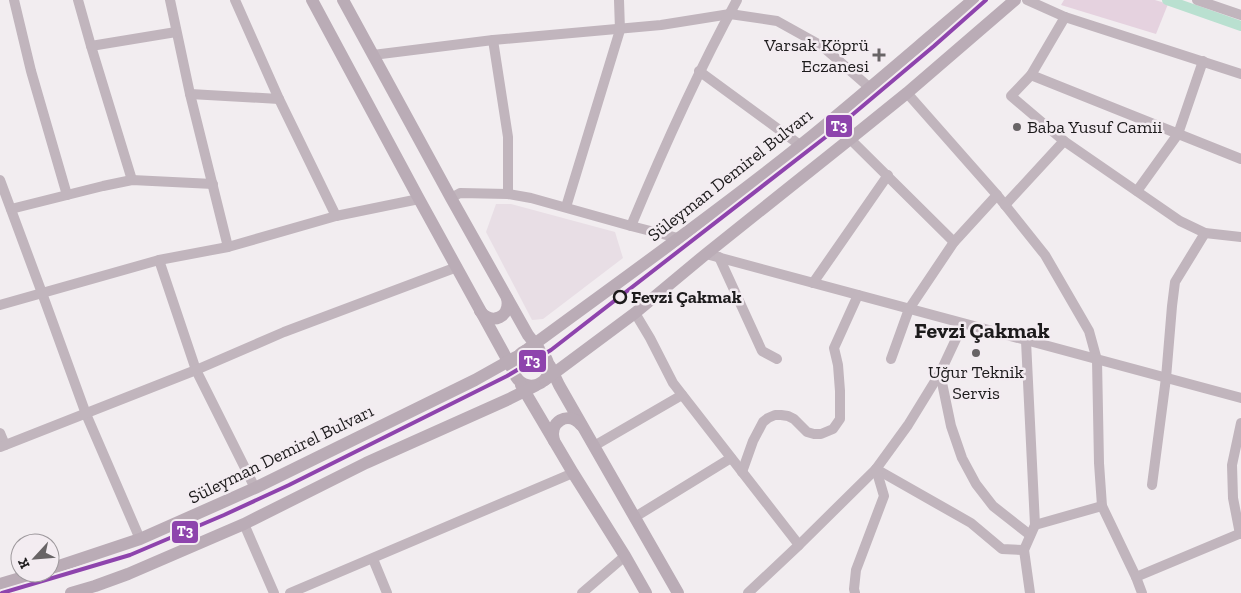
<svg xmlns="http://www.w3.org/2000/svg" width="1241" height="593" viewBox="0 0 1241 593" font-family="'Zilla Slab',serif">
	<style>
		.built { fill: #e8dee5 }
		.green { fill: #e5d2df }
		.lines { fill: none; stroke-linecap: round; stroke-linejoin: round }
		.canal { stroke: #b9e0d0; stroke-width: 10 }
		.minor { stroke: #c1b5bd; stroke-width: 10 }
		.major { stroke: #baacb6; stroke-width: 12 }
		.tram-1-casing { stroke: #f3ecf1; stroke-width: 8 }
		.tram-1 { stroke: #8e44ad; stroke-width: 4 }
		.poi-dot { fill: #686466; stroke: #f3ecf1; stroke-width: 2 }
		.stop-dot { fill: #f3ecf1; stroke: #1d1b1c; stroke-width: 2.5 }
		.labels { text-anchor: middle; dominant-baseline: central; stroke-width: 5; stroke-linejoin: round; paint-order: stroke }
		.poi-label { font-size: 18px; fill: #1d1b1c; stroke: #f3ecf1; text-anchor: end }
		.street-label { font-size: 18px; fill: #1d1b1c; stroke: #f3ecf1 }
		.stop-label { font-size: 18px; font-weight: bold; fill: #1d1b1c; stroke: #f3ecf1; text-anchor: start }
		.district-label { font-size: 22px; font-weight: bold; fill: #1d1b1c; stroke: #f3ecf1 }
		.line-badge { stroke: #f3ecf1; stroke-width: 2 }
		.badge-label { font-size: 14px; text-anchor: middle; font-weight: bold; fill: #fff }
	</style>
	<rect width="100%" height="100%" fill="#f2edf0"/>
	<path class="built" d="M496,204h15l104,28 8,26 -80,61 -11,1 -46,-88z"/>
	<path class="green" d="M1064,0h91l13,4 -12,30 -95,-29z"/>
	<g class="lines">
		<path class="canal" d="M1167,0l74,26"/>
		<g class="minor">
			<path d="M14,0l17,71 36,124"/>
			<path d="M78,0l13,46 41,134"/>
			<path d="M170,0l20,94 38,153"/>
			<path d="M235,0l44,99 57,117"/>
			<path d="M1027,0l38,17 176,57"/>
			<path d="M1197,0l44,15"/>
			<path d="M1065,17l-34,58 -20,21 53,45 116,80 25,12 36,4"/>
			<path d="M493,40l15,97v57"/>
			<path d="M91,46l85,-14"/>
			<path d="M373,55l120,-15 168,-15 69,-11 47,7 45,25 48,42"/>
			<path d="M699,71l101,74"/>
			<path d="M1031,75l210,84"/>
			<path d="M907,93l90,102 48,60 44,76 8,29 2,103 3,43 34,71 6,16"/>
			<path d="M190,94l89,5"/>
			<path d="M850,139l104,103"/>
			<path d="M0,180l42,113 44,121 54,125"/>
			<path d="M1137,191l41,-57 25,-73"/>
			<path d="M451,198l9,-5 48,1 23,4 100,28 47,12"/>
			<path d="M1005,205l59,-64"/>
			<path d="M566,207l54,-177 -1,-30"/>
			<path d="M11,209l92,-23 29,-6 81,4"/>
			<path d="M631,226c32,-77 66,-153 106,-226"/>
			<path d="M706,254l535,144"/>
			<path d="M719,257l43,94 15,8"/>
			<path d="M159,260l37,110 59,118"/>
			<path d="M813,283l75,-108"/>
			<path d="M0,305l159,-45 69,-13 108,-31 83,-17"/>
			<path d="M635,313l15,25 23,45 126,162"/>
			<path d="M1026,341l9,184 -11,25 6,43"/>
			<path d="M891,359l18,-50 45,-67 43,-47"/>
			<path d="M940,373l11,53 11,32 14,26 17,22 37,29"/>
			<path d="M0,433l5,12"/>
			<path d="M594,446l88,-51"/>
			<path d="M0,447l196,-77 88,-38 173,-65"/>
			<path d="M876,469l95,54 31,26 22,1"/>
			<path d="M742,472l11,-31 10,-19 5,-4 7,-3h6l7,1 6,3 13,13 7,2h7l12,-5 7,-10v-28l-2,-26 -4,-17 24,-53"/>
			<path d="M1152,485l14,-107 6,-72 3,-24 30,-49"/>
			<path d="M635,517l96,-59"/>
			<path d="M244,524l30,69"/>
			<path d="M1035,525l67,-19"/>
			<path d="M1240,534l-7,-36 -1,-33 9,-42"/>
			<path d="M373,559l14,34"/>
			<path d="M1136,577l105,-44"/>
			<path d="M290,593l283,-120"/>
			<path d="M582,593l43,-37"/>
			<path d="M748,593l51,-48 77,-76 32,-44 32,-52 23,-49"/>
			<path d="M855,593l-1,-4 2,-19 28,-74 -8,-27"/>
		</g>
		<g class="major">
			<path d="M312,0l107,199 94,171c9,29 45,13 34,-10 -2,-5 -6,-8 -11,-9 -14,-4 -22,7 -23,19"/>
			<path d="M343,0l108,198 77,137 11,14"/>
			<path d="M480,311c12,15 31,6 27,-13"/>
			<path d="M525,351c92,-68 187,-135 277,-207 58,-47 114,-96 171,-144"/>
			<path d="M550,366l9,19 119,208"/>
			<path d="M545,380l90,-67 71,-59 144,-115 57,-46 108,-93"/>
			<path d="M521,385l52,88 52,83 21,37"/>
			<path d="M554,441c-6,-19 14,-31 27,-16"/>
			<path d="M50,569l90,-30 115,-51 220,-108 41,-23"/>
			<path d="M0,584l37,-11"/>
			<path d="M71,593l24,-7 33,-12 116,-50 122,-61 143,-64 26,-13"/>
		</g>
		<defs>
			<path id="tram-1" d="M2,593l128,-38 94,-40 65,-30 218,-109 44,-26 276,-214 107,-90 52,-46"/>
		</defs>
		<use href="#tram-1" class="tram-1-casing"/>
		<use href="#tram-1" class="tram-1"/>
	</g>
	<g class="poi-dot">
		<path d="M876.5 47.5h5v5h5v5h-5v5h-5v-5h-5v-5h5z"/>
		<circle cx="1017" cy="127" r="5"/>
		<circle cx="976" cy="353" r="5"/>
	</g>
	<circle class="stop-dot" cx="620" cy="297" r="6"/>
	<g class="labels">
		<g class="poi-label">
			<text x="869" y="45">Varsak Köprü<tspan x="869" dy="21">Eczanesi</tspan></text>
			<text x="1027" y="127" text-anchor="start">Baba Yusuf Camii</text>
			<text x="976" y="372" text-anchor="middle">Uğur Teknik<tspan x="976" dy="21">Servis</tspan></text>
		</g>
		<g class="street-label">
			<text transform="translate(730 175) rotate(-38)">Süleyman Demirel Bulvarı</text>
			<text transform="translate(281 454) rotate(-26)">Süleyman Demirel Bulvarı</text>
		</g>
		<g class="stop-label">
			<text x="631" y="297">Fevzi Çakmak</text>
		</g>
		<g class="district-label">
			<text x="982" y="330">Fevzi Çakmak</text>
		</g>
	</g>
	<g class="line-badge">
		<rect x="825" y="114" width="28" height="24" rx="5" fill="#8e44ad"/>
		<rect x="518" y="349" width="29" height="24" rx="5" fill="#8e44ad"/>
		<rect x="171" y="520" width="28" height="24" rx="5" fill="#8e44ad"/>
	</g>
	<g class="badge-label">
		<text x="839" y="131">T3</text>
		<text x="532" y="366">T3</text>
		<text x="185" y="536">T3</text>
	</g>
	<g transform="translate(35 558) rotate(244)"><circle r="24" fill="#f3ecf1" stroke="#9d989c"/>
	<path d="M0-4L9 19L0 12L-9 19Z" fill="#686466"/>
	<text y="-8" font-size="14" font-weight="bold" text-anchor="middle" fill="#1d1b1c">K</text>
	</g>
</svg>
